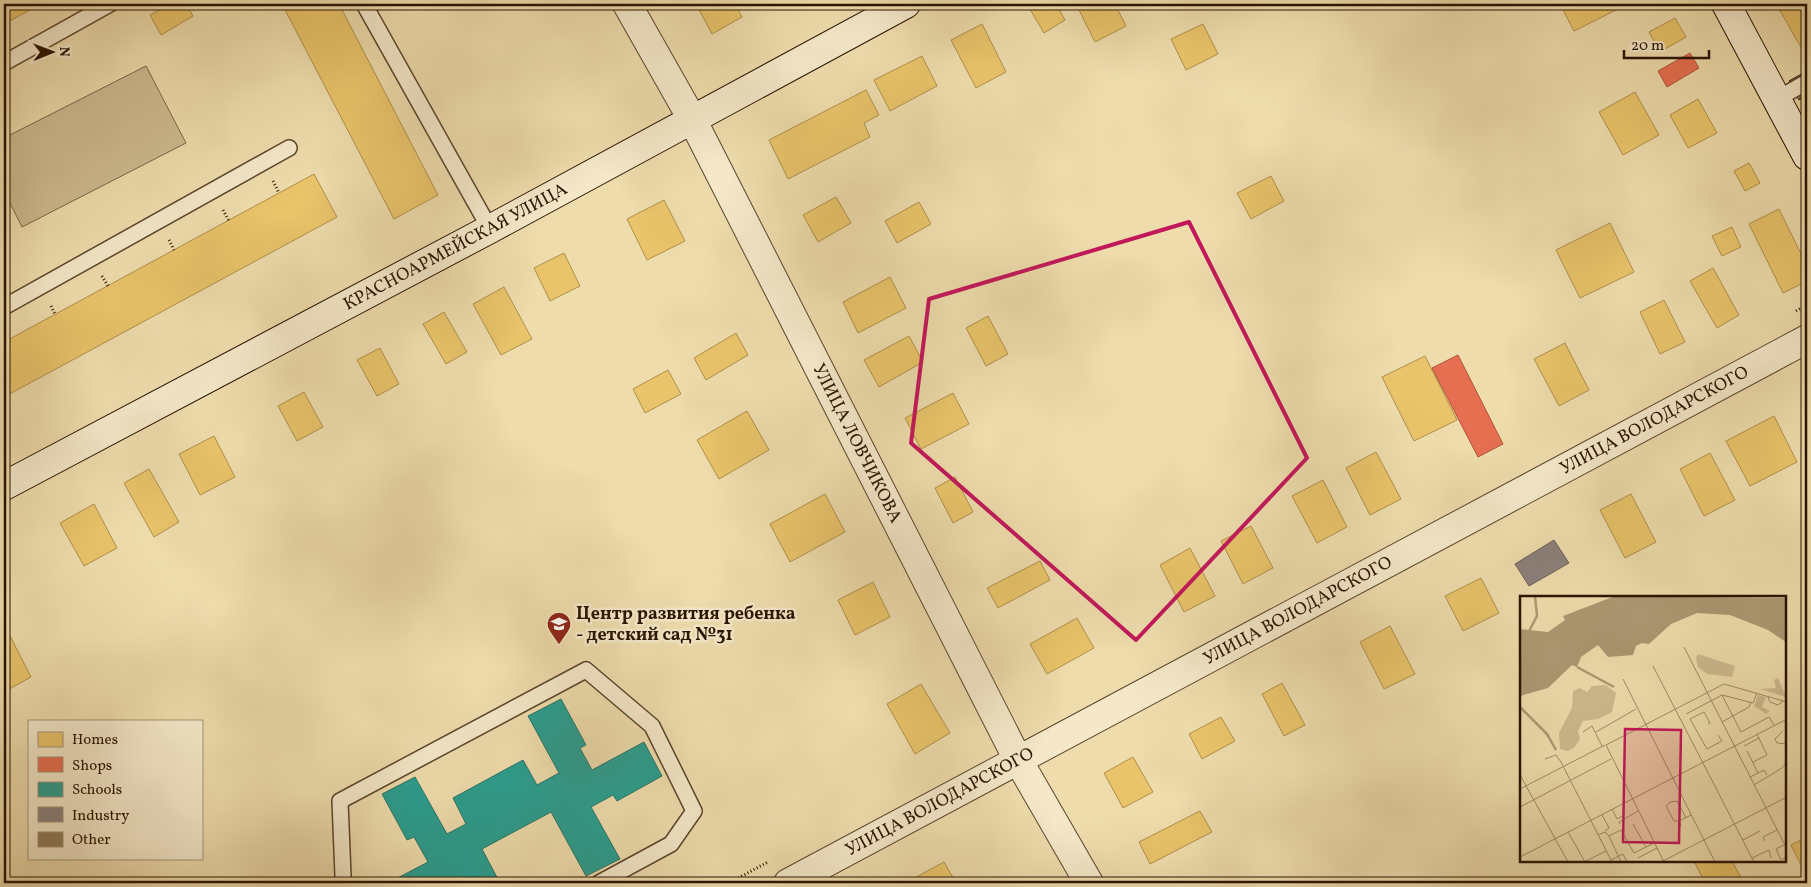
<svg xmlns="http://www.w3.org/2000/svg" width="1811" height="887" viewBox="0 0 1811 887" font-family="Vollkorn,serif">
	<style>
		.green { fill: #cdba8f; stroke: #7b6648 }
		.homes { fill: #e9c46a; stroke: #af8f4a }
		.shops { fill: #e76f51; stroke: #ae5339 }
		.schools { fill: #2a9d8f; stroke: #2a7464 }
		.industry { fill: #8a817c; stroke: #6d6057 }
		.building { fill: #8f7c5a; stroke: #291301 }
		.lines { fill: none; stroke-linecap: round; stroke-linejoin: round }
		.lane-casing { stroke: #5a452c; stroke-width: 18 }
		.street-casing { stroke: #5a452c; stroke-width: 30 }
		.secondary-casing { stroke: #291301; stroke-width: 30 }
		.path { stroke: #291301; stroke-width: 3; stroke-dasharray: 1 2.5; stroke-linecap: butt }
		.lane { stroke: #f4e8c9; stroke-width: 15 }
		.street { stroke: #f4e8c9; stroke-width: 28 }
		.secondary { stroke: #f4e8c9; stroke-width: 28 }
		.marked { fill: none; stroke: #c2185b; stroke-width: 4; stroke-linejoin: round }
		.labels { text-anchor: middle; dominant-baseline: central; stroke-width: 5; stroke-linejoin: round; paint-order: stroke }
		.street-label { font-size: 18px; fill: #291301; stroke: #f4e8c9 }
		.poi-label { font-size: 18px; font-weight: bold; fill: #291301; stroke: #f4e8c9; text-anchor: start }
		.inset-river { fill: none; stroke: #ab9872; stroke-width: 2.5 }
		.inset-road { fill: none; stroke: #9f8c68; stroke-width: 1 }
		.view { fill: #c2185b; fill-opacity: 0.15; stroke: #c2185b; stroke-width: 2.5 }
		.inset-edge { fill: none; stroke: #291301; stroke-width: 2.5 }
	</style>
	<rect width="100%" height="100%" fill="#eedcac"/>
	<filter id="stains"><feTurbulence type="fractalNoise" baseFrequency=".004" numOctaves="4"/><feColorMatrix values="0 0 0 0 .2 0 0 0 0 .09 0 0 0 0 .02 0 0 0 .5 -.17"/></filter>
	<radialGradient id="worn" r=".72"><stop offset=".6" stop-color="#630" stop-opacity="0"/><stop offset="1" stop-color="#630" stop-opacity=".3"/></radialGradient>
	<path class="green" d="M146,66l40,77 -164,84 -18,-36v-53z"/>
	<g class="homes">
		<path d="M4,4h37l-37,20z"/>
		<path d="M170,4h16l7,12 -32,19 -11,-20z"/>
		<path d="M282,4h57l99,191 -44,24z"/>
		<path d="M696,4h39l7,13 -30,17z"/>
		<path d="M1027,4h29l9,16 -21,13z"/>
		<path d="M1076,4h39l11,22 -31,16z"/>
		<path d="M1560,4h61l1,3 -48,24z"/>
		<path d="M1784,4h23v44l-4,3 -25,-44z"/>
		<path d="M1675,18l11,19 -26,15 -11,-20z"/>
		<path d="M982,24l24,48 -30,16 -25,-48z"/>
		<path d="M1203,24l15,30 -32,16 -15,-31z"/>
		<path d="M922,56l15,30 -47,25 -16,-31z"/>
		<path d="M866,90l13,25 -15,8 6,14 -82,42 -19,-39z"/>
		<path d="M1635,92l24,43 -36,20 -24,-43z"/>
		<path d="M1698,99l19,34 -29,15 -18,-33z"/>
		<path d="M1749,163l11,20 -15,8 -11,-20z"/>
		<path d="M314,174l23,43 -333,180v-55z"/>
		<path d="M1271,176l13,25 -33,18 -14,-26z"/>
		<path d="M836,197l15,26 -33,19 -15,-27z"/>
		<path d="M664,200l21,41 -38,19 -20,-41z"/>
		<path d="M919,202l12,22 -34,19 -12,-22z"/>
		<path d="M1779,209l28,57v15l-24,12 -34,-69z"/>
		<path d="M1610,223l24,49 -54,26 -24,-48z"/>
		<path d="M1732,227l9,20 -19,9 -10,-20z"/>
		<path d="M564,253l16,33 -30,15 -16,-33z"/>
		<path d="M1713,268l26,47 -22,13 -27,-47z"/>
		<path d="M890,277l16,31 -48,25 -15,-31z"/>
		<path d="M504,287l28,52 -31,16 -28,-51z"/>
		<path d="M1664,300l21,42 -25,12 -20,-42z"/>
		<path d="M444,312l23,40 -21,12 -23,-40z"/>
		<path d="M988,316l20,38 -22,12 -20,-38z"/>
		<path d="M736,333l12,22 -42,25 -12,-22z"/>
		<path d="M909,336l14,26 -44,25 -15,-27z"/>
		<path d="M1565,343l24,47 -30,16 -25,-47z"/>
		<path d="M380,348l19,36 -22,12 -20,-36z"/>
		<path d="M1425,356l32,64 -43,21 -32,-64z"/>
		<path d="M668,370l13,24 -36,19 -12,-24z"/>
		<path d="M304,392l19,35 -26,14 -19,-35z"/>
		<path d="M953,393l16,31 -48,25 -16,-31z"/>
		<path d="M747,411l22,39 -50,29 -22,-39z"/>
		<path d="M1774,416l23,46 -47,24 -24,-45z"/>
		<path d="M214,436l21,41 -35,18 -21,-41z"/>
		<path d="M1376,452l25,47 -31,16 -24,-47z"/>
		<path d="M1710,453l25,47 -31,16 -24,-47z"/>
		<path d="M149,469l30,53 -25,15 -30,-54z"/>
		<path d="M955,477l18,35 -20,11 -18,-35z"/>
		<path d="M1323,480l24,47 -30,16 -25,-47z"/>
		<path d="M825,494l20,38 -55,30 -20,-38z"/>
		<path d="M1631,494l25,48 -31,16 -25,-48z"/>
		<path d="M94,504l23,44 -33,18 -24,-43z"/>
		<path d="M1251,526l22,42 -30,16 -22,-43z"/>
		<path d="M1190,548l25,48 -31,16 -24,-47z"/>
		<path d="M1040,561l10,19 -52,28 -11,-20z"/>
		<path d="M1481,578l18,35 -36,18 -18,-35z"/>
		<path d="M873,582l17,35 -35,18 -17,-35z"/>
		<path d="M1077,618l17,30 -47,26 -17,-30z"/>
		<path d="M1390,626l25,48 -31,15 -24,-47z"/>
		<path d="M7,630l24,47 -27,15v-60z"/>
		<path d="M1282,683l23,42 -21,11 -22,-42z"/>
		<path d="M921,684l29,49 -35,21 -28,-50z"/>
		<path d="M1221,717l14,24 -33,18 -13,-25z"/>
		<path d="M1133,757l20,35 -30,16 -19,-35z"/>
		<path d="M1200,811l12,21 -62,32 -11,-22z"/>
		<path d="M1807,837v40l-16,-32z"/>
		<path d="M1694,861h38l12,22h-39z"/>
		<path d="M944,862l12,21h-46l-1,-2z"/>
	</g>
	<g class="shops">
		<path d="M1690,53l9,15 -32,19 -9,-16z"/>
		<path d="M1458,355l45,89 -25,13 -46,-89z"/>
	</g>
	<path class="schools" d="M561,699l25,46 -6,3 12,22 52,-28 18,34 -45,25 -4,-6 -22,12 29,52 -34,17 -35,-64 -69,37 18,34h-42l-3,-5 -8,5h-59l40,-21 -14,-25 -7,3 -25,-46 33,-17 32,57 19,-10 -13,-26 70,-38 14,25 22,-12 -31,-57z"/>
	<path class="industry" d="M1554,540l15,23 -40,23 -14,-22z"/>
	<path class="building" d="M1807,71v24l-8,5 -10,-19z"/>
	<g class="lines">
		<defs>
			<g id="lane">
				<path d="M364,4l126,225"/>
				<path d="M4,63l106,-59"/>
				<path d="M1777,99l30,-17"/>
				<path d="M4,307l285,-159"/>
				<path d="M343,876l-3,-75 246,-131 66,56 42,85 -23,33 -72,39"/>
			</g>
			<g id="street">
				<path id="s1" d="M627,4l65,115 326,641 71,123"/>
				<path id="s2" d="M788,883l1019,-544"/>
			</g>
			<g id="secondary">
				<path d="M1726,4l81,152"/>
				<path id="s3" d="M4,486l486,-257 416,-225"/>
			</g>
		</defs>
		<use href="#lane" class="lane-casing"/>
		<use href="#street" class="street-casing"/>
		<use href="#secondary" class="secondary-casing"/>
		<g class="path">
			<path d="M273,181l6,12"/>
			<path d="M223,210l6,11"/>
			<path d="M169,240l5,10"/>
			<path d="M102,276l6,10"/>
			<path d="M51,306l4,8"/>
			<path d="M1796,311l11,-6"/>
			<path d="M729,883l39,-21"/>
		</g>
		<use href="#lane" class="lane"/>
		<use href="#street" class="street"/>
		<use href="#secondary" class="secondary"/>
	</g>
	<path class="marked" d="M1189,222l118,236 -171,182 -225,-197 18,-144z"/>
	<defs>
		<symbol id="school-pin" viewBox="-11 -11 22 30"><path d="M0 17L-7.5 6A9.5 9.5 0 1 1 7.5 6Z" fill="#8f2418" stroke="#f4e8c9"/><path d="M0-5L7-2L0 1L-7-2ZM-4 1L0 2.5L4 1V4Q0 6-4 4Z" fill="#fff"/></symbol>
	</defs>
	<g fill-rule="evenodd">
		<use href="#school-pin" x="545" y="610" width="28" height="38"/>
	</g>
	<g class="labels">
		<g class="street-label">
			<text stroke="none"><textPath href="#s3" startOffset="511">КРАСНОАРМЕЙСКАЯ УЛИЦА</textPath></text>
			<text stroke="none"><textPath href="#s2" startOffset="982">УЛИЦА ВОЛОДАРСКОГО</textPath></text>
			<text stroke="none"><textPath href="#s1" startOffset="496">УЛИЦА ЛОВЧИКОВА</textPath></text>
			<text stroke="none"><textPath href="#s2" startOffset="578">УЛИЦА ВОЛОДАРСКОГО</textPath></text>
			<text stroke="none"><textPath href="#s2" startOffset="172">УЛИЦА ВОЛОДАРСКОГО</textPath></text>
		</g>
		<g class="poi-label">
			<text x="576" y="614">Центр развития ребенка<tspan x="576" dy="21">- детский сад №31</tspan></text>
		</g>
	</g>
	<g transform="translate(1520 596)">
		<rect width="266" height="266" fill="#eedcac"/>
		<path d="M178,58l37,12 -3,11 -25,-3 -9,-7 -2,-9zM258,82l8,19 -26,-8 16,-1 -2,-8zM86,89l10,8 -4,19 -14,7 -15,2 -5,10 2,8 -6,9 -7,3 -7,-2 -1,-16 13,-25 1,-17 7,-3 7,4 5,-6zM238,99l8,2 -4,10 8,4 -4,3 -12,-8z" fill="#cdba8f"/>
		<path d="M95,0l171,2v44l-18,-12 -38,-15 -33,-2 -26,11 -22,20 -7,-1 -6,3 -3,9 -25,2 -10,-12 -17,12 -4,10 -5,-2 -24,23 -28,8v-67l28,3 17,-12 -2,-4z" fill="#ab9872"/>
		<path class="inset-river" d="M9,35l8,-15 -2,-20M57,71l37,20M0,111l27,27 9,16"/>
		<path class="inset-road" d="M164,51l103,202M133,70l101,196M103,83l92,183M237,97l-4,10 -31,-8 19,37 28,-15 5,8M248,101l2,5 8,3 5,-4M166,118l36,-19M202,126l27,-15 2,-5M188,128l2,-1 -6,-11 -14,7 17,30 15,-8 -4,-6M263,135l-8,8 2,4 10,1M63,136l9,-6 10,20M76,136l40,-23M224,150l15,-8M227,155l11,22M25,163l11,-4 5,7 51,100M233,166l14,-7 -10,-21M0,179l48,87M230,181l14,-7 3,5M234,189l28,-17 5,-6M0,193l85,-44M0,211l91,-48M92,213l5,10 6,-3M82,219l7,13 -4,3M159,225h-5l-8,-15 4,-4 7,-1 9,17M100,228l-1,-2 19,-11M113,228l13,23M161,230l-2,-5 12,-6M48,236l17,30M78,239l7,-3 4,4 12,-6 13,23 20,-10M89,240l12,26M223,244l17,-9M245,245l-2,-4 14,-7M264,249l-8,4 5,11 6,-3M0,261l267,-138M118,262l19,-10M232,262l17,-8 2,8M91,264l12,-6 4,8M64,266l22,-11M141,266l126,-65M144,266l-58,-117 118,-61 63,18"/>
		<path class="view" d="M105,133l56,1 -2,113 -56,-1z"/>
		<rect width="266" height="266" class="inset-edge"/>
	</g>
	<rect width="1811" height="887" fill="none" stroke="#eedcac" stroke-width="20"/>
	<rect x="5" y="5" width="1801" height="877" fill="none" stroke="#291301" stroke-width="2.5"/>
	<rect x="10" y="10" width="1791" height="867" fill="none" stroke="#291301"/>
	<rect x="28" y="720" width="175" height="140" fill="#f4e8c9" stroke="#a39379"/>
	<rect x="38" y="732" width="25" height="15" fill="#e9c46a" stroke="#a39379"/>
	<text x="72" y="744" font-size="15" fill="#291301">Homes</text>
	<rect x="38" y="757" width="25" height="15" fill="#e76f51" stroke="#a39379"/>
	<text x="72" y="770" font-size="15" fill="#291301">Shops</text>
	<rect x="38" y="782" width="25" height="15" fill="#2a9d8f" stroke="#a39379"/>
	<text x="72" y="794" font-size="15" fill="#291301">Schools</text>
	<rect x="38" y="807" width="25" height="15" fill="#8a817c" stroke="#a39379"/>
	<text x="72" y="820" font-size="15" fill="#291301">Industry</text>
	<rect x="38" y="832" width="25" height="15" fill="#8f7c5a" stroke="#a39379"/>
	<text x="72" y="844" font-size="15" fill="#291301">Other</text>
	<g transform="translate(52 52) rotate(89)" stroke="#f4e8c9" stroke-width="4" paint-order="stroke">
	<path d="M0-4L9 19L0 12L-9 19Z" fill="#291301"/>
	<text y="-8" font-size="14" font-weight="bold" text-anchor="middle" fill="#291301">N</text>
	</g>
	<path d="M1624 50v8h85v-8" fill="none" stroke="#291301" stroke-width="2.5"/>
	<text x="1631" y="50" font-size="15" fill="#291301" stroke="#f4e8c9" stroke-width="4" paint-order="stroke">20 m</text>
	<rect width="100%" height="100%" filter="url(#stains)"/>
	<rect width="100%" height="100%" fill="url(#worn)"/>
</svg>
